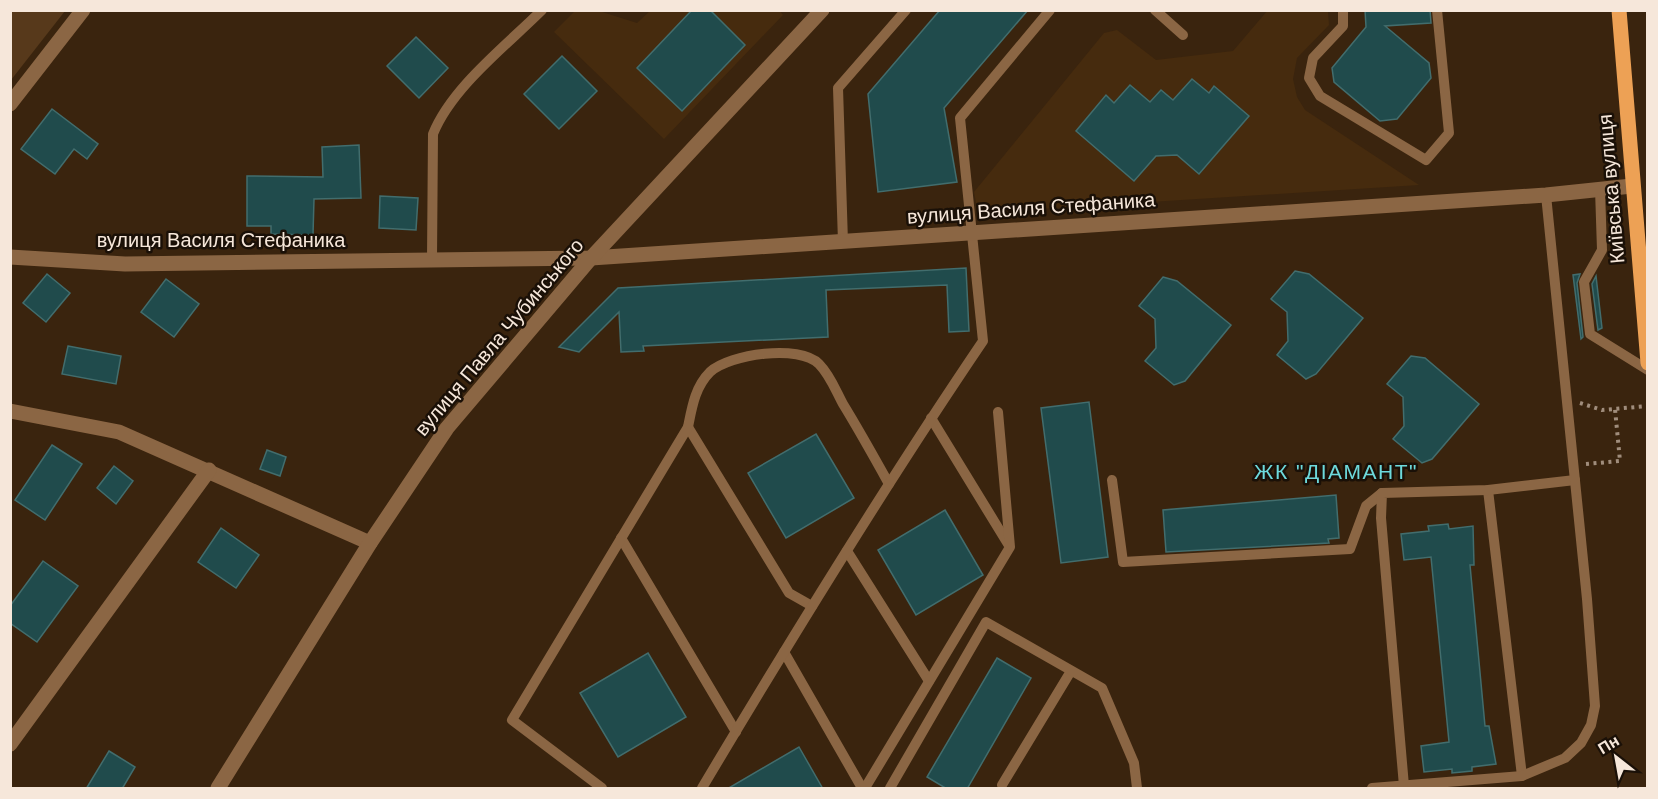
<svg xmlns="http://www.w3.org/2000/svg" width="1658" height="799" viewBox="0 0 1658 799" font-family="Arial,sans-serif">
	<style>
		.built { fill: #462b0e }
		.green { fill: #57391b }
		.building { fill: #204b4c; stroke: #426d6d; stroke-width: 1.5 }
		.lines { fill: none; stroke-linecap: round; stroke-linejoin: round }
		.path { stroke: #a08d7c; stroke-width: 4; stroke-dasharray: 3 4.5; stroke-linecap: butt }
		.lane { stroke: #8b6644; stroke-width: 10 }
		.street { stroke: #8b6644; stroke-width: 15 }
		.primary { stroke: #eda155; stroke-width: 15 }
		.labels { text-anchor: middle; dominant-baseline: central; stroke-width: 5; stroke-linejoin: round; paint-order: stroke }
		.street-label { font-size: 20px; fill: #f6e7da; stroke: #1a1007 }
		.neighbourhood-label { font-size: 21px; letter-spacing: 1.5px; fill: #6dd9db; stroke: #1a1007 }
	</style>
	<rect width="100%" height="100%" fill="#3a240e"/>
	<g class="built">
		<path d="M779,10l4,5 -119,124 -110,-107 21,-21h24l38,12 13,-12z"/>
		<path d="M1268,10l60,1 1,14 -32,33 -4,21 4,18 8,13 114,75 -441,28 -4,-21 130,-159 13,-3 39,30 77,-9z"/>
	</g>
	<path class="green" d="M11,10l54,1 -54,69 -1,-69z"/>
	<g class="building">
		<path d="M692,10h18l35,35 -63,66 -45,-43z"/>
		<path d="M940,10h88l-84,98 13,74 -79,10 -10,-98z"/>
		<path d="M1365,10h65l1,13 -46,3 44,37 2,15 -34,41 -17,2 -46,-39 -2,-14 34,-41z"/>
		<path d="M416,37l32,31 -29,30 -32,-32z"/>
		<path d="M562,56l35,35 -38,38 -35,-35z"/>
		<path d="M1192,79l17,14 5,-7 35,30 -50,58 -22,-19 -21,1 -22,25 -58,-50 30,-36 8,8 16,-18 20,17 11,-12 12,10z"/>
		<path d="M52,109l46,35 -11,15 -13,-10 -19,25 -34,-25z"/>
		<path d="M359,145l2,53 -47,1 -1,36 -42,-1v-8h-24v-50l76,1 -1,-30z"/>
		<path d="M380,196l38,2 -2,32 -37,-2z"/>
		<path d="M966,268l3,63 -20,1 -2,-47 -121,5 2,47 -185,9 1,5 -23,1 -2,-40 -40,40 -20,-5 59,-59z"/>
		<path d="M1295,271l14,3 54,44 -47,56 -10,5 -29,-24 11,-14 -1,-29 -16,-13z"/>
		<path d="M47,274l23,19 -24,29 -23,-19z"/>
		<path d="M1580,274l-3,9 6,54 -2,2 -8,-64z"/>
		<path d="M1596,276l6,52 -4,2 -6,-46z"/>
		<path d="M1163,277l14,4 54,44 -46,56 -11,4 -29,-24 11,-13 -1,-29 -16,-13z"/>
		<path d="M166,279l33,25 -25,33 -33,-25z"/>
		<path d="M68,346l53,10 -5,28 -54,-10z"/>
		<path d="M1411,356l14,2 54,46 -47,55 -10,4 -29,-24 11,-13 -1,-29 -16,-13z"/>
		<path d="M1089,402l19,155 -47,6 -20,-155z"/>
		<path d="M816,434l38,64 -68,40 -38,-65z"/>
		<path d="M52,445l30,19 -37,56 -30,-20z"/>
		<path d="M267,450l19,7 -6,19 -20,-7z"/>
		<path d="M114,466l19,15 -17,23 -19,-16z"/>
		<path d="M1336,495l3,43 -11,1 1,4 -163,9 -3,-42z"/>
		<path d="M945,510l38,65 -67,40 -38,-65z"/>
		<path d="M1448,524l1,5 24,-3 1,39h-4l15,161h4l7,38 -24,3v4l-20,2v-4l-28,3 -3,-26 28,-4 -4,-41 -14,-144 -27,3 -3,-26 28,-3 -1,-5z"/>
		<path d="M221,528l38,27 -23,33 -38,-26z"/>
		<path d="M43,561l35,25 -41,56 -27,-19v-17z"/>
		<path d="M648,653l38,64 -68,40 -38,-64z"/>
		<path d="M997,658l34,20 -64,111h-20l-20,-12z"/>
		<path d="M799,747l24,42h-96z"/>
		<path d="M109,751l26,16 -13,22h-36z"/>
	</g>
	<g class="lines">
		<g class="path">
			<path d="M1580,403l22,7 46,-4"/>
			<path d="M1586,464l34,-3 -5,-52"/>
		</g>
		<g class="lane">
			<path d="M1155,10l28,25"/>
			<path d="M1343,10v16l-30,32 -4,20 11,18 106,64 23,-27 -12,-123"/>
			<path d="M1600,189l2,61 -18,32 6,52 58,36"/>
			<path d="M843,242l-5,-154 68,-78"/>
			<path d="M432,259l1,-125c19,-47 73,-88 109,-124"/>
			<path d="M931,418l77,126"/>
			<path d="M688,427l101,166 23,13"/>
			<path d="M1112,480l11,82 227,-13 16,-43 16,-13"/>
			<path d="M1488,490l34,286"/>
			<path d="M621,538l115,194"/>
			<path d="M847,551l82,130"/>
			<path d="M784,652l78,136"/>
			<path d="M1002,785l69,-114"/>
			<path d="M1404,786l-23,-268 1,-25 106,-3 87,-10"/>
			<path d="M602,788l-90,-68 176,-293c4,-20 7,-40 22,-55 20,-18 89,-28 109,-8 11,11 17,27 24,40 16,26 31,53 46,80"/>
			<path d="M702,788c90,-151 182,-301 281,-447l-23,-223 90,-108"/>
			<path d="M865,788l145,-241 -12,-135"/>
			<path d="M890,788l96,-166 116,66 32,75 3,25"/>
			<path d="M1372,788l150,-12 43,-18 16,-15 10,-18 4,-19 -8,-107 -41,-404"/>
		</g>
		<g class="street">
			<path d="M10,104l73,-94"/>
			<path d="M10,257l115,7 466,-6 955,-63 86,-9"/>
			<path d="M10,411l109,21 251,111"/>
			<path d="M10,744l199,-274"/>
			<path d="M218,788l152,-245 77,-115 144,-170 231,-248"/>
		</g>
		<path class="primary" d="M1619,10l29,353"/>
	</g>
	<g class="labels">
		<g class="street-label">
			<text transform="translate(1611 189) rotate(-95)">Київська вулиця</text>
			<text transform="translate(1031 208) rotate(-4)">вулиця Василя Стефаника</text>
			<text x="221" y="240">вулиця Василя Стефаника</text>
			<text transform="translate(499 337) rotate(-50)">вулиця Павла Чубинського</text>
		</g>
		<g class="neighbourhood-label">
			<text x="1336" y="471">ЖК "ДІАМАНТ"</text>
		</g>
	</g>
	<rect width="1658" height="799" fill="none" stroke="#f6e7da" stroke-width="24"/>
	<g transform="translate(1616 757) rotate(329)" stroke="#1a1007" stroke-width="4.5" paint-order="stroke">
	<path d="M0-4.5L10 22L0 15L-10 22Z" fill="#f6e7da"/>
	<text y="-9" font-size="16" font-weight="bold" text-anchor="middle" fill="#f6e7da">Пн</text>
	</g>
</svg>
